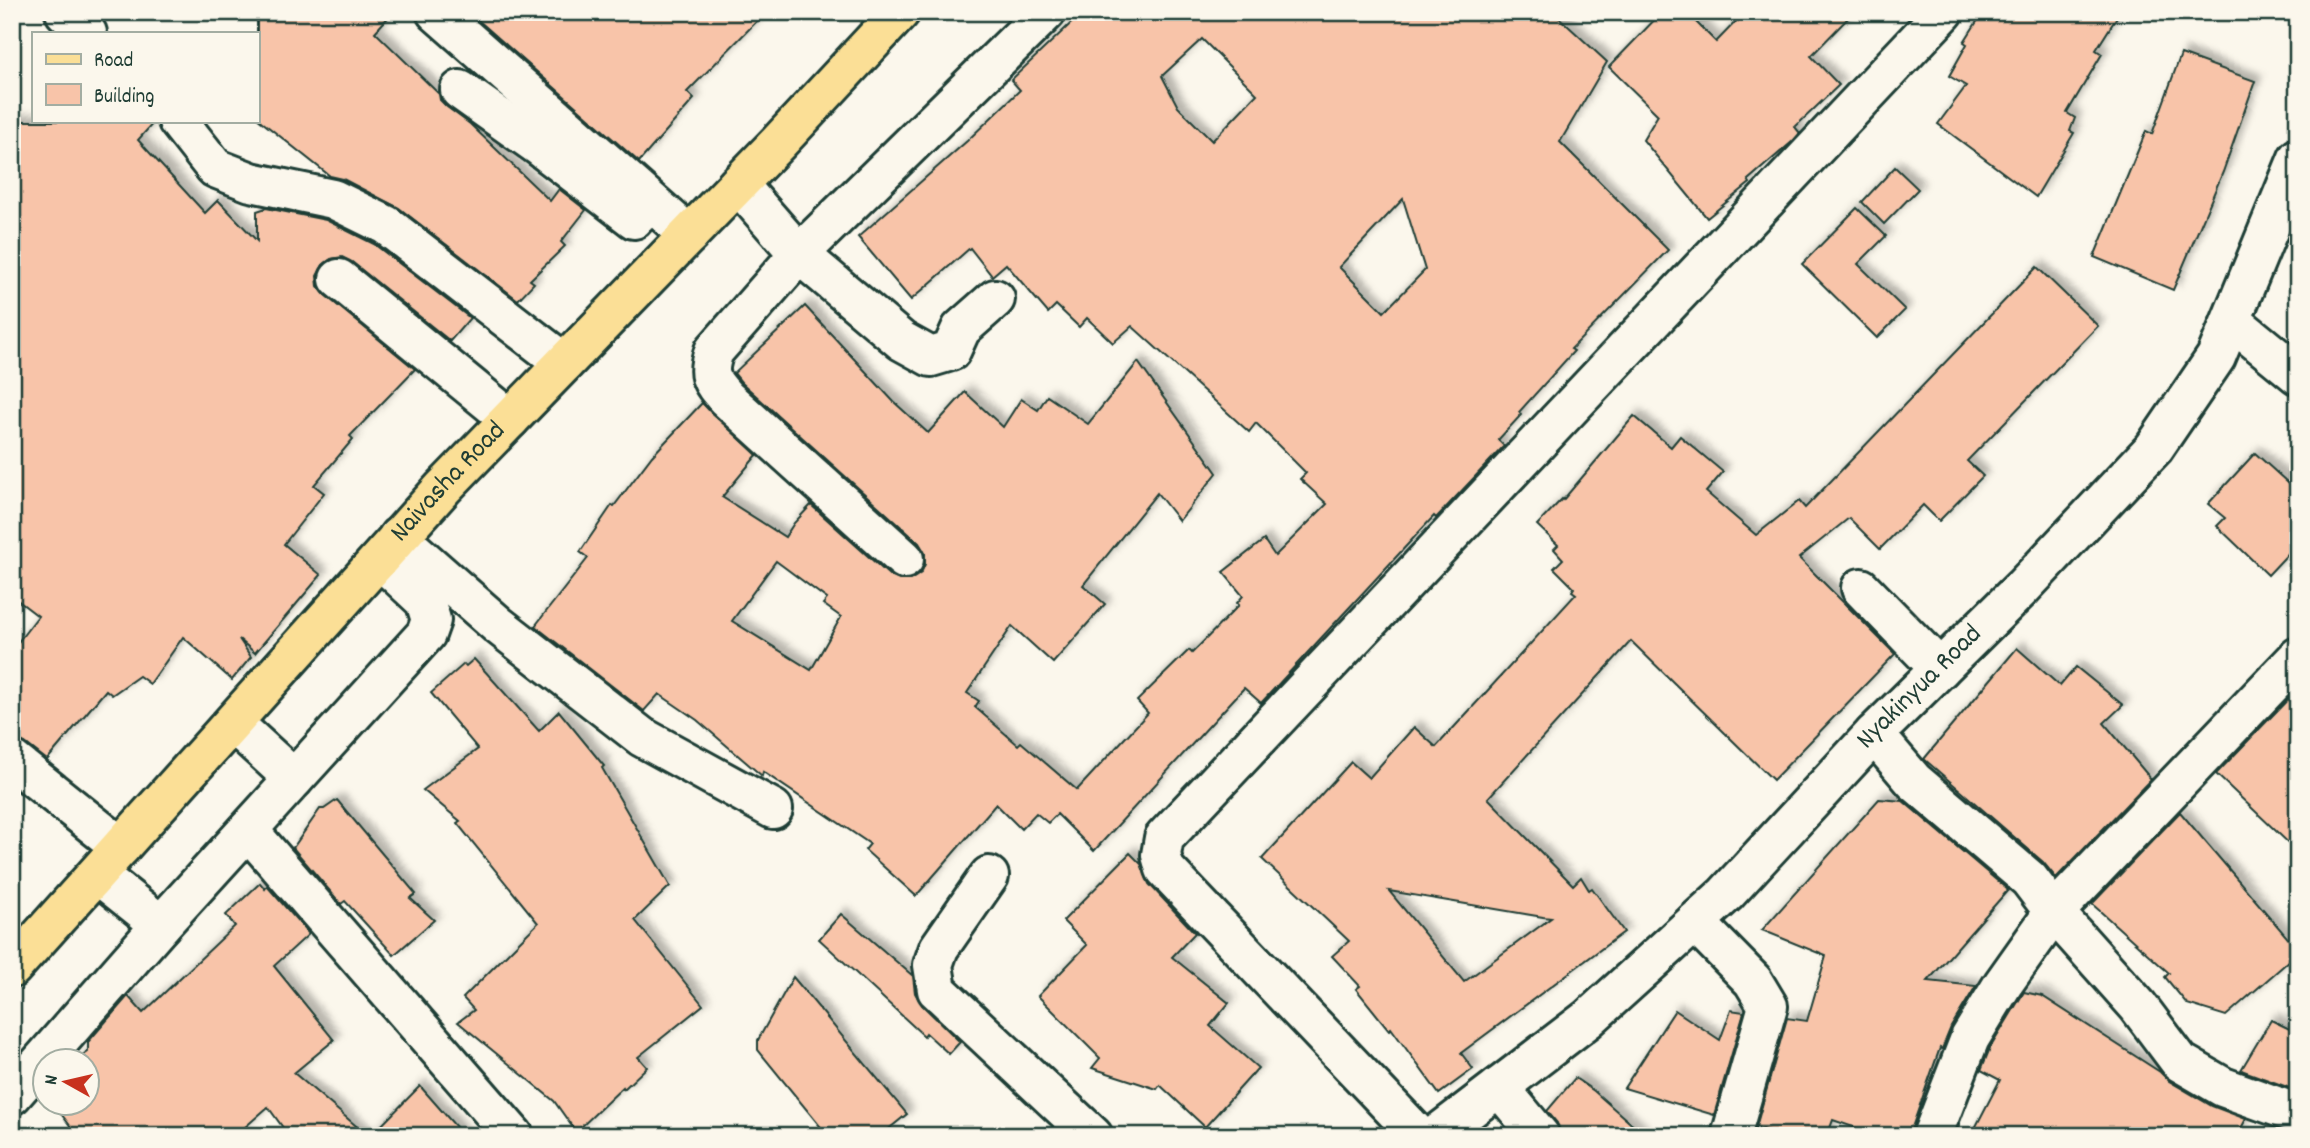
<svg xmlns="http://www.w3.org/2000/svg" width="2310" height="1148" viewBox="0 0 2310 1148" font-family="Dekko,sans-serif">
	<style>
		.building { fill: #f8c4a9; stroke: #1f3d34; stroke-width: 2; fill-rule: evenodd; filter: url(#shadow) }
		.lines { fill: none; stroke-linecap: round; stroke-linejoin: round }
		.minor-casing { stroke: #1f3d34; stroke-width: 44 }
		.major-casing { stroke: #1f3d34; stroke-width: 44 }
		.minor { stroke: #fbf7ec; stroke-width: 38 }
		.major { stroke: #fbdf96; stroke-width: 38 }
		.labels { text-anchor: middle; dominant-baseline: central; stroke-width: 7; stroke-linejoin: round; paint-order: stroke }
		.street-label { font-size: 28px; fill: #1f3d34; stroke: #fbf7ec }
	</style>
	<defs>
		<filter id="shadow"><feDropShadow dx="6" dy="-6" stdDeviation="3.5" flood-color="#0004"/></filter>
	</defs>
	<rect width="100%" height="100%" fill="#fbf7ec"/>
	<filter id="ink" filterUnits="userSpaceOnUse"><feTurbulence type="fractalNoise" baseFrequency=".0143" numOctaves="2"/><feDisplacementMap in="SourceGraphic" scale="14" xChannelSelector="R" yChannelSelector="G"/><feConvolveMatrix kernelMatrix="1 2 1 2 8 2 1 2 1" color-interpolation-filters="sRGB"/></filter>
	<g filter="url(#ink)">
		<g class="building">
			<path d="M257,12h136l-18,20 64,62 1,6 7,7 23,17 80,77 9,-12 27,21 -25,32 4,4 -35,34 4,3 -16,17 -119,-92 -56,-29 -13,-3 -73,-58z"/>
			<path d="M469,12h297l-79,80 7,7 -55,63z"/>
			<path d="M1083,12h470l54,50 -47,80 108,108 -97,99 3,2 -55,61 2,3 -23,25 6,6 -68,72 -2,-2 -173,187 -17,-15 -150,163 -37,-37 -9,9 -12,-10 -15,16 -25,-25 -80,92 -51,-46 5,-6 -107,-72 -1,4 -65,-56 -38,-26 -15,17 -109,-85 53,-68 -8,-6 32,-47 2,1 38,-50 50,-53 55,52 -35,42 63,40 9,-14 17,-18 79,71 9,4h11l11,-7 4,-9v-11l-6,-10 -177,-160 -8,-10 71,-67 89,96 34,31 37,-41 38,35 18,-28 17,11 9,-14 41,28 50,-62 79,111 -38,48 -22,-28 -74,92 22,19 -52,59 -41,-37 -45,67 12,8 -4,6 43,38 3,-3 56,48 71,-77 -11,-12 52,-51 3,3 47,-48 -2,-2 6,-7 -20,-24 41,-32 11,16 52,-52 -27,-25 6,-6 -50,-50 -7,9 -117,-106 -19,17 -26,-25 -8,9 -23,-22 -8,8 -42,-49 -14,12 -22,-28 -59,52 -53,-63 109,-96 53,-51 -9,-10zM1202,39l55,55 -45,47 -34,-34 -16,-31zM1403,199l22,71 -41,42 -45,-45zM776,561l51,38 -4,5 18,13 -30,53 -79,-49z"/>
			<path d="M1662,12h24l30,30 29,-30h109l-43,44 28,29 -44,42 5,6 -7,8 -45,39 2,3 -43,35 -64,-78 15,-25 -49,-48z"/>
			<path d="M1983,12h137l-24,38 6,4 -35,59 8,5 -5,13 4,2 -38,64 -98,-73 28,-38 -17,-10 18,-32 -3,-2z"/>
			<path d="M2181,54l74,27 -32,91 -50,118 -79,-33 52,-126 6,3z"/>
			<path d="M12,121h143l-17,19 67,73 13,-13 39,41v-30l9,-3 60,12 48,24 96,74 -20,23 -98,-79 -10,-5 -11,2 -8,6 -6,11 1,10 7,9 90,74 -65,67 3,3 -39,46 10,8 -40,51 37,31 -66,78 -16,-14 12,18 -19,23 -49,-43 -33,47 -11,-8 -27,19 -6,-5 -59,70 -22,-17 -13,-4v-89l26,-34 -26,-20z"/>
			<path d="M1895,167l23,22 -34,35 -22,-22z"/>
			<path d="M1857,208l29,28 -28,28 47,46 -28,28 -75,-74z"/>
			<path d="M2037,267l61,59 -131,135 16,15 -44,45 -16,-16 -43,44 -31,-31 -50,40 96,96 -122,126 -142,-139 -143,157 85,87 8,-8 8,13 3,-2 32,44 -163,121 12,16 -34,25 -48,-66 -2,2 -33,-41 4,-3 -28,-30 17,-15 -87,-82 89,-97 18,16 45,-51 22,20 140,-153 -4,-3 2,-3 -20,-20 9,-9 -9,-10 4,-4 -21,-20 25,-26 1,1 71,-84 37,31 9,-11 43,36 -17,20 50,43 43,-34 6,7zM1389,891l154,26 8,1 -87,64z"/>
			<path d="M2255,453l43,39v51l-30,32 -51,-49 8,-8 -17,-14z"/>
			<path d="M2017,648l43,38 16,-19 47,38 -19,18 47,56 -95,99 -13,-16 -119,-103z"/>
			<path d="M474,659l65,72 20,-20 45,55 -2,2 68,118 -35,34 68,85 -65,52 9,10 -23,22 -1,-2 -47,45 -22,-31 -96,-79 16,-12 -11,-12 75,-75 -81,-100 3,-2 -37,-31 55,-41 -47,-56 33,-29 2,2z"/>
			<path d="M2298,689v163l-82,-78z"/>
			<path d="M1879,799l24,2 105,89 -80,91 48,5 -25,41 -9,22 -2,-1 -31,88h-30l-46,-16 -6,16h-39l-32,-9 31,-109 20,3 19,-65 -64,-26z"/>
			<path d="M337,800l79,94 -6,4 24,22 -40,35 -49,-54 -4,3 -48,-56 27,-39h4z"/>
			<path d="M2180,812l118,138v3l-72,63 -39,-12 -22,-27 4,-4 -77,-69z"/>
			<path d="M1130,853l11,11 8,20 46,49 -23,24 57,46 -19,23 48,42 -53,59 -45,-42 -3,4 -65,-21 8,-10 -62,-62 49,-51 -24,-24z"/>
			<path d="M260,883l5,6 2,-3 42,48 -35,32 60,74 -40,33 74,63h-79l-21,-29 -33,29h-157l-26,-34h36v-42h-11l11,-8v-10l40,-46 15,17 92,-87 -9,-11z"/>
			<path d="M841,914l72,62 2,17 7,12 38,37 -11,12 -23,-21 -2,3 -105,-97z"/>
			<path d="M793,977l114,137 -27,22h-52l-70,-86v-10z"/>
			<path d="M2024,992l18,4 118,76 9,9 43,25 34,13 -9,17h-266l29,-56 -19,-10 9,-22z"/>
			<path d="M1675,1010l45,30 11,-30 13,2 -30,103 -90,-27z"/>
			<path d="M2271,1020l27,13v58l-57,-21z"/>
			<path d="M1575,1078l19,13 51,45h-84l-4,-13 -10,-12z"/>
			<path d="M420,1086l44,50h-93z"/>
		</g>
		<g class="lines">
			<defs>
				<g id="minor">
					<path d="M65,12l22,21"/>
					<path d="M436,12l253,223"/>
					<path d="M460,90l79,56 95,73"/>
					<path d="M178,121l37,47 36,14 82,17 53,26 178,138"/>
					<path d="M738,184l61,70 -85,97c-8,24 -4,29 12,47l178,161"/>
					<path d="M339,279l171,140"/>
					<path d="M995,299l-34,30 -10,22 -20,6 -29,-16 -103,-87 247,-242"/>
					<path d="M2232,321l66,54"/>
					<path d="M398,537l100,88 144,112 131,72"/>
					<path d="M1861,588l79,81"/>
					<path d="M233,723l61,56"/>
					<path d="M1874,734l40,47 115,98 25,33 84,94 42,56 43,25 75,27"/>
					<path d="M12,760l109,87"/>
					<path d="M248,830l266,306"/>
					<path d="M97,874l64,51"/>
					<path d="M989,876l-50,72 -6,17 4,25 156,146"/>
					<path d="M1695,922l58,59 15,25 -37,130"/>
					<path d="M1499,1087l41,49"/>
					<path d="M12,1095l149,-170 265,-291 5,-14 -6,-19 -45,-42"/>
					<path d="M1419,1136l-254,-267 -4,-14 3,-17 780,-826"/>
					<path id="s1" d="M1435,1136l153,-117 138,-125 148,-160 149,-147 131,-139 62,-91 82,-199"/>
					<path d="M1932,1136l38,-98 33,-54 51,-72 244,-255"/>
				</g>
				<g id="major">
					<path id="s2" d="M12,968l431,-480 336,-346 121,-130"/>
				</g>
			</defs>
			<use href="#minor" class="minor-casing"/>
			<use href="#major" class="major-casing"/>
			<use href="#minor" class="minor"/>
			<use href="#major" class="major"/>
		</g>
	</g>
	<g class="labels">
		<g class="street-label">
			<text stroke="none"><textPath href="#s2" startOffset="653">Naivasha Road</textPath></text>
			<text stroke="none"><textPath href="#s1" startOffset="662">Nyakinyua Road</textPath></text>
		</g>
	</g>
	<rect width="2310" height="1148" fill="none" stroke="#fbf7ec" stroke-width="42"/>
	<rect x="21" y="21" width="2268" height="1106" fill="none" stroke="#1f3d34" stroke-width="2.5" filter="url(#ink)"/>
	<rect x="32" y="32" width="228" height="91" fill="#fbf7ec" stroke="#a3ada2" stroke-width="2"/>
	<rect x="46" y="54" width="35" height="10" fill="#fbdf96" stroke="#a3ada2" stroke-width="2"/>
	<text x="94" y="66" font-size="21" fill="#1f3d34">Road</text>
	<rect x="46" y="84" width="35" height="21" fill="#f8c4a9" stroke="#a3ada2" stroke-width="2"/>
	<text x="94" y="102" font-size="21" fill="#1f3d34">Building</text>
	<g transform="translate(66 1082) rotate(278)"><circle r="33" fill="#fbf7ec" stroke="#a3ada2" stroke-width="2"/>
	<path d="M0-5L12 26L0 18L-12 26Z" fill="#c8321e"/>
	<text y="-10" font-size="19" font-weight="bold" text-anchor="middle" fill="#1f3d34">N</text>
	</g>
</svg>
